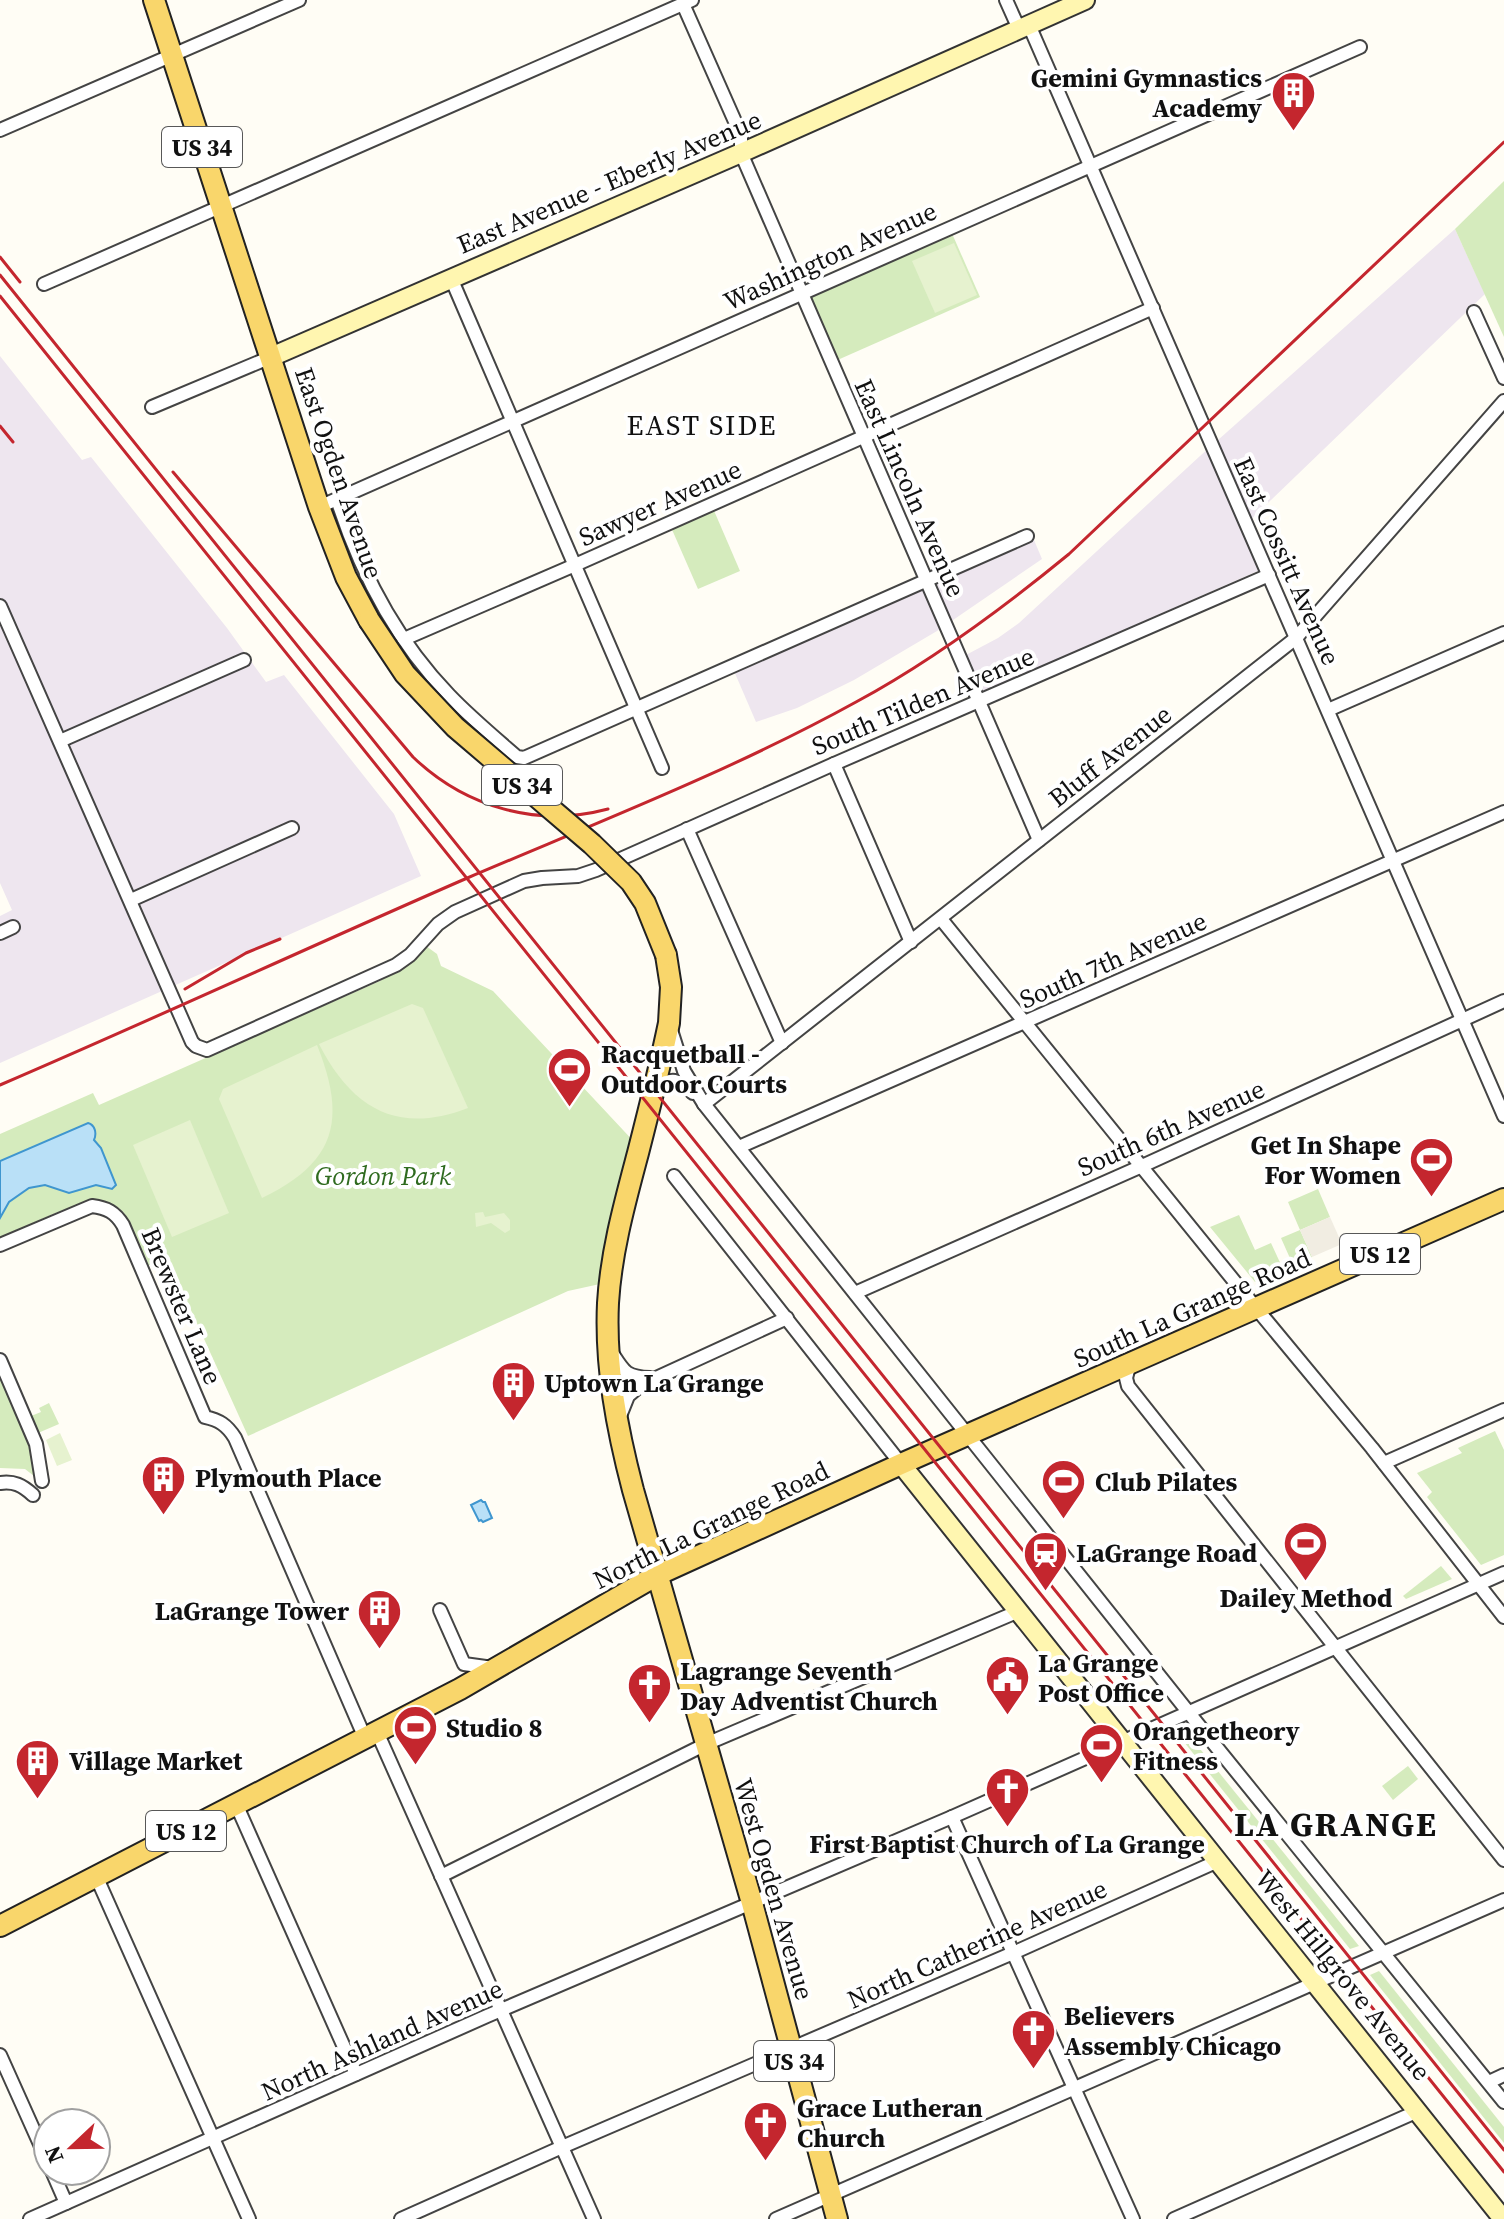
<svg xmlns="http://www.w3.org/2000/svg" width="1504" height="2219" viewBox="0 0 1504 2219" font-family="'Source Serif 4',serif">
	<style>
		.industrial { fill: #eee6ef }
		.green { fill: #d5ebbd }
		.pitch { fill: #e6f2cf }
		.plaza { fill: #f1ede2 }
		.water { fill: #b9e0f7; stroke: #3f96cf; stroke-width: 2 }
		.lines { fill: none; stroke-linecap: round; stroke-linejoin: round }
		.street-casing { stroke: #444; stroke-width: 16 }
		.secondary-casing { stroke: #333; stroke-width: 22 }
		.primary-casing { stroke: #222; stroke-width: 24 }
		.street { stroke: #fff; stroke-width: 12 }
		.secondary { stroke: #fff6b0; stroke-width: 18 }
		.primary { stroke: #f9d66b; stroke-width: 20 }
		.rail { stroke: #c4262e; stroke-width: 3 }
		.primary-bridge-casing { stroke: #222; stroke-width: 24; stroke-linecap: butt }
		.primary-bridge { stroke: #f9d66b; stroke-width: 20 }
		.labels { text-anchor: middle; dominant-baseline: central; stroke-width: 8; stroke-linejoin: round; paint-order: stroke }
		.shield { fill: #fff; stroke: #585858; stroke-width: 2 }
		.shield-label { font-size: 24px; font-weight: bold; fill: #111 }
		.poi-label { font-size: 26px; font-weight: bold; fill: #111; stroke: #fff; text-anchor: start }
		.street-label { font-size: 26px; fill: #111; stroke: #fff }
		.park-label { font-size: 26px; font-style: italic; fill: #2f6b1f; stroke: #fff }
		.neighbourhood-label { font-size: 28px; letter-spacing: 2px; fill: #111; stroke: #fff }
		.district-label { font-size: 34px; font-weight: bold; letter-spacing: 2px; fill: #111; stroke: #fff }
	</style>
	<rect width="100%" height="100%" fill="#fffdf5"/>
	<g class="industrial">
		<path d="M1455,229l30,65 -243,234 18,42 -279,123 -17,-37 34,-18 21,-15 181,-167z"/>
		<path d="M0,356l82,104 9,-3 136,171 39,54 18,-7 110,139 27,62 -421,187v-147l12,-6 -12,-27z"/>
		<path d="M1034,540l8,19 -105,72 -83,49 -57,28 -41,14 -22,-51z"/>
	</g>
	<g class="green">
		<path d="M1504,181v156l-49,-108z"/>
		<path d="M950,229l30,68 -147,65 -29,-68z"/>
		<path d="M712,506l28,65 -42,18 -28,-64z"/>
		<path d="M426,946l11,8 4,12 52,25 145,155 -29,136 -41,9 -320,145 -81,-179 -20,9c-7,-17 -13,-43 -26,-56 -25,-24 -94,17 -121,29v-105l93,-41 6,12 281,-124 22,-13z"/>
		<path d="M1318,1189l12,28 -30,13 12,27 -19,8 -12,-27 19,-8 -12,-28z"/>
		<path d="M1239,1215l16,35 16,-7 12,26 -28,13 -45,-55z"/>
		<path d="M0,1375l31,69 5,19 -2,13 -9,-7 -25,-1z"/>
		<path d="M49,1403l10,21 -21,9 -7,-17 10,-4 -2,-4z"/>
		<path d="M1495,1431l9,19v105l-23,10 -54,-68 5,-5 -15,-19 45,-20 -4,-5z"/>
		<path d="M1441,1566l11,13 -46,20 -3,-3z"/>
		<path d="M1184,1729l175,217 -9,3 -174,-217z"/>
		<path d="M1408,1766l10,13 -25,21 -11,-14z"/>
		<path d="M1379,1971l125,156v16l-134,-168z"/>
	</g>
	<g class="pitch">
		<path d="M954,243l23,52 -42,18 -23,-52z"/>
		<path d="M412,1004l11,4 45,100c-70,27 -116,1 -149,-64z"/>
		<path d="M317,1045c30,75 19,117 -55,153l-43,-99 4,-10z"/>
		<path d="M190,1120l39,93 -57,24 -39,-92z"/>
		<path d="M483,1212l2,5 19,-4 6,7v10l-5,3 -14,-10 -15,4 -1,-14z"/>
		<path d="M60,1433l12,27 -15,6 -11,-26z"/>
	</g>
	<path class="plaza" d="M1330,1217l12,27 -30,13 -12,-27z"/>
	<g class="water">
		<path d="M88,1123c7,2 9,10 6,17l7,8 15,37 -4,4 -16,-4 -27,8 -24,-8 -16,3 -20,14 -9,16v-57z"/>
		<path d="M481,1500l2,2h2l7,16 -9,4 -2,-2 -2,1 -8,-16z"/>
	</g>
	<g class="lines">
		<defs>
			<g id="street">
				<path d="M1006,0l13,29"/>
				<path d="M683,4l58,131v18l298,687"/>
				<path d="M1029,25l475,1091"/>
				<path d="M0,130l299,-130"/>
				<path d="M451,278l211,490"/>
				<path d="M44,284l648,-284"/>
				<path d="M1474,312l30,66"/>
				<path d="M152,407l119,-50"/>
				<path d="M337,499c23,72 59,141 112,196 21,22 45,42 68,62l7,1 503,-222"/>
				<path d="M319,507l1041,-460"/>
				<path d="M0,606l192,436 4,4 11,4 189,-85 14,-10 28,-31 17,-12 69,-31 18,-3 36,-2 18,-6 238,-106 435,-189"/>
				<path d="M404,639l171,-74 578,-257"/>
				<path d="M1328,710l176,-77"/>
				<path d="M60,741l184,-81"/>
				<path d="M834,764l77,178"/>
				<path d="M687,829l95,214"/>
				<path d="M131,900l161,-72"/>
				<path d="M941,919l315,389 116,140 132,169"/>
				<path d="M0,933l13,-6"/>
				<path d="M671,1030l13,41 20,33 493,619 307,379"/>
				<path d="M655,1089c16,-13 24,-10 38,4"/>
				<path d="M704,1104l592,-466 208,-237"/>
				<path d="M739,1147l765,-335"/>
				<path d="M674,1176l227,288"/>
				<path d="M0,1245l92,-39c15,2 23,6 31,19l82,192c14,3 22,8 30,21l130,300"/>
				<path d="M855,1293l287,-127 362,-165"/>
				<path d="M612,1353c12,19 14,24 38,25"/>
				<path d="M0,1360l36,84 6,37"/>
				<path d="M1130,1363l-4,15 2,8 376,474"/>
				<path d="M620,1416l8,-20 13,-11 146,-67"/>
				<path d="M1384,1463l120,-53"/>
				<path d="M0,1483c14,-2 22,2 33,12"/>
				<path d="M440,1610l24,54 29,4"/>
				<path d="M377,1732l217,487"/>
				<path d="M236,1804l120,270"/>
				<path d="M952,1817l181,402"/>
				<path d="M96,1876l153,343"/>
				<path d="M441,1876l265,-132 313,-133"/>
				<path d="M0,2055l48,107"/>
				<path d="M1489,2082l15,-7"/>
				<path d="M52,2171l14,32"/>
				<path d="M30,2219l457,-203 465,-199 552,-244"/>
				<path d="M401,2219l161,-72 451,-194 205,-92"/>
				<path d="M776,2219l728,-319"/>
				<path d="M1174,2219l244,-108"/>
			</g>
			<g id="secondary">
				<path d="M271,357l470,-204 344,-153"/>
				<path d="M901,1464l602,755"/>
			</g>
			<g id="primary">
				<path d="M154,0l165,507 27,70 23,43"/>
				<path d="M666,955l5,32 -2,36c-9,44 -20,87 -31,130 -13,49 -27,99 -30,150 -3,63 9,126 25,187l119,413 85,316"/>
				<path d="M0,1926l460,-237 197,-114 244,-111 603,-265"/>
			</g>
		</defs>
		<use href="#street" class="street-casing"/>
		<use href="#secondary" class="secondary-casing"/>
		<use href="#primary" class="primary-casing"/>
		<use href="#street" class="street"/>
		<use href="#secondary" class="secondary"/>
		<use href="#primary" class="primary"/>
		<g class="rail">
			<path d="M0,257l20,25"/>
			<path d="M0,275l1504,1875"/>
			<path d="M0,296l1504,1876"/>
			<path d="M0,426l13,16"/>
			<path d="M173,472l240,285c52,50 124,71 195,52"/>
			<path d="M185,989l61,-36 34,-14"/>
			<path d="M0,1085c156,-67 309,-138 465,-206 131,-56 266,-108 391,-177 76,-41 146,-93 213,-148l435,-412"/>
		</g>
		<defs>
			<path id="primary-bridge" d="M369,620l36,54 50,53 137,117 39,38 14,21 21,52"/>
		</defs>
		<use href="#primary-bridge" class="primary-bridge-casing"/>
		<use href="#primary-bridge" class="primary-bridge"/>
	</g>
	<defs>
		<symbol id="building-pin" viewBox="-11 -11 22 30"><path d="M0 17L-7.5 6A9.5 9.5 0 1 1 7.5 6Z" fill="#c4262e" stroke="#fff"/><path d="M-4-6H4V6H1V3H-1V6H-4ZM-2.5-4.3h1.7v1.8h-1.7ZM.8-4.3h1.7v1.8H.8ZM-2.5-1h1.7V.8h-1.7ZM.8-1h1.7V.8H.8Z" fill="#fff"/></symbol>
		<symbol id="stadium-pin" viewBox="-11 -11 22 30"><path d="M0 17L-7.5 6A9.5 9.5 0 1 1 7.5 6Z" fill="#c4262e" stroke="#fff"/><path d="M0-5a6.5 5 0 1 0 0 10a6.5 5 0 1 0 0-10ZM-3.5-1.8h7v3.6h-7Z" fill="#fff"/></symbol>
		<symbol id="station-pin" viewBox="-11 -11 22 30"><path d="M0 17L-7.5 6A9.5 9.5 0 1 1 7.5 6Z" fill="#c4262e" stroke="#fff"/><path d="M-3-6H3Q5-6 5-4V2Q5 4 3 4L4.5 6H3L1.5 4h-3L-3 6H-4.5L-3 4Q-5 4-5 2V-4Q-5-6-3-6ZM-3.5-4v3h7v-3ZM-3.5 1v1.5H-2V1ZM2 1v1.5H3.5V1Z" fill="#fff"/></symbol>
		<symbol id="civic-pin" viewBox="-11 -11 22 30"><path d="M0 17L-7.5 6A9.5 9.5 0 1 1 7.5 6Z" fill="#c4262e" stroke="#fff"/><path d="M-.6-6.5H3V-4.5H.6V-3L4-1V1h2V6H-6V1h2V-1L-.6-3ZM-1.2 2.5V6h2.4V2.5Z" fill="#fff"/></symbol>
		<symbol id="church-pin" viewBox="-11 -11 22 30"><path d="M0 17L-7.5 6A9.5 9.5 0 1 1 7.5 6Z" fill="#c4262e" stroke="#fff"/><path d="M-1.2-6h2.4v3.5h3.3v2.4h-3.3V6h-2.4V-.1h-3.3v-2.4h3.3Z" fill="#fff"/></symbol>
	</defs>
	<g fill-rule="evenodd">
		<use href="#building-pin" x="1268" y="68" width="51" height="69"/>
		<use href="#stadium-pin" x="544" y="1044" width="51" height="69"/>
		<use href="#stadium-pin" x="1406" y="1134" width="51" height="69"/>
		<use href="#building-pin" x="488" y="1358" width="51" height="69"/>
		<use href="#building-pin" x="138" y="1452" width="51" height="69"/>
		<use href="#stadium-pin" x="1038" y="1456" width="51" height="69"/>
		<use href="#stadium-pin" x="1280" y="1518" width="51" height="69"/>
		<use href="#station-pin" x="1020" y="1528" width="51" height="69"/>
		<use href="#building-pin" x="354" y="1586" width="51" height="69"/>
		<use href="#civic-pin" x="982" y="1652" width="51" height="69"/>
		<use href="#church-pin" x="624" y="1660" width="51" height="69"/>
		<use href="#stadium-pin" x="390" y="1702" width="51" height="69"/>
		<use href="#stadium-pin" x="1076" y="1720" width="51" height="69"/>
		<use href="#building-pin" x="12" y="1736" width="51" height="69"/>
		<use href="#church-pin" x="982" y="1764" width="51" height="69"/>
		<use href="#church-pin" x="1008" y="2006" width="51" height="69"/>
		<use href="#church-pin" x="740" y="2098" width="51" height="69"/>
	</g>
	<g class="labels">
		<g class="shield">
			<rect x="162" y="127" width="80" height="40" rx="6"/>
			<rect x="482" y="765" width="80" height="40" rx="6"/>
			<rect x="1340" y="1234" width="80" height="40" rx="6"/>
			<rect x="146" y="1811" width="80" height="40" rx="6"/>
			<rect x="754" y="2041" width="80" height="40" rx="6"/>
		</g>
		<g class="shield-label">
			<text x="202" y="147">US 34</text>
			<text x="522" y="785">US 34</text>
			<text x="1380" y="1254">US 12</text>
			<text x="186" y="1831">US 12</text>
			<text x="794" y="2061">US 34</text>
		</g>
		<g class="poi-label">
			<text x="1262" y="78" text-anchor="end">Gemini Gymnastics<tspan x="1262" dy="30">Academy</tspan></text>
			<text x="601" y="1054">Racquetball -<tspan x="601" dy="30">Outdoor Courts</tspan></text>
			<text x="1401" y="1145" text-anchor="end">Get In Shape<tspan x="1401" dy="30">For Women</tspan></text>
			<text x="544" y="1383">Uptown La Grange</text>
			<text x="195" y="1478">Plymouth Place</text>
			<text x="1095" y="1482">Club Pilates</text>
			<text x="1076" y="1553">LaGrange Road</text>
			<text x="1306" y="1598" text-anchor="middle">Dailey Method</text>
			<text x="349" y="1611" text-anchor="end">LaGrange Tower</text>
			<text x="1038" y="1663">La Grange<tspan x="1038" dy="30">Post Office</tspan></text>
			<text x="680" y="1671">Lagrange Seventh<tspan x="680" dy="30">Day Adventist Church</tspan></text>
			<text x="446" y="1728">Studio 8</text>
			<text x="1133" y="1731">Orangetheory<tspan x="1133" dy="30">Fitness</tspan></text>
			<text x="69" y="1761">Village Market</text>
			<text x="1007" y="1844" text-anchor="middle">First Baptist Church of La Grange</text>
			<text x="1064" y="2016">Believers<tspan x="1064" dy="30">Assembly Chicago</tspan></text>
			<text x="797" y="2108">Grace Lutheran<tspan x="797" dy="30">Church</tspan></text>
		</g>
		<g class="street-label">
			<text transform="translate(609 182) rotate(-23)">East Avenue - Eberly Avenue</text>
			<text transform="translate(830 256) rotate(-24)">Washington Avenue</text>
			<text transform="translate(339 473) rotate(71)">East Ogden Avenue</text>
			<text transform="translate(910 488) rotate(66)">East Lincoln Avenue</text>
			<text transform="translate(660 503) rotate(-24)">Sawyer Avenue</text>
			<text transform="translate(1287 561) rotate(66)">East Cossitt Avenue</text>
			<text transform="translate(923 701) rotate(-23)">South Tilden Avenue</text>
			<text transform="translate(1110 756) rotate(-38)">Bluff Avenue</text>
			<text transform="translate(1113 960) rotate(-24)">South 7th Avenue</text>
			<text transform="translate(1171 1128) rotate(-24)">South 6th Avenue</text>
			<text transform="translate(182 1306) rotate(67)">Brewster Lane</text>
			<text transform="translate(1192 1308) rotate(-24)">South La Grange Road</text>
			<text transform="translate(711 1525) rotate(-26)">North La Grange Road</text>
			<text transform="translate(774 1889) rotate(74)">West Ogden Avenue</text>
			<text transform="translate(977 1944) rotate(-24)">North Catherine Avenue</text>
			<text transform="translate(1343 1975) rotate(51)">West Hillgrove Avenue</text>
			<text transform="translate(382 2040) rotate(-24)">North Ashland Avenue</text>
		</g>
		<g class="park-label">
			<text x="383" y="1176">Gordon Park</text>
		</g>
		<g class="neighbourhood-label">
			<text x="702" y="425">EAST SIDE</text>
		</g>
		<g class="district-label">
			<text x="1336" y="1824">LA GRANGE</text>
		</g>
	</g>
	<g transform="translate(72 2147) rotate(248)"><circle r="38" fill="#ffffff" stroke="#a0a0a0" stroke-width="2"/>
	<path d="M0-6L14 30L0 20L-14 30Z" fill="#c4262e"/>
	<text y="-12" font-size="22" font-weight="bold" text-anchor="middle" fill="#111111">N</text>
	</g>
</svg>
